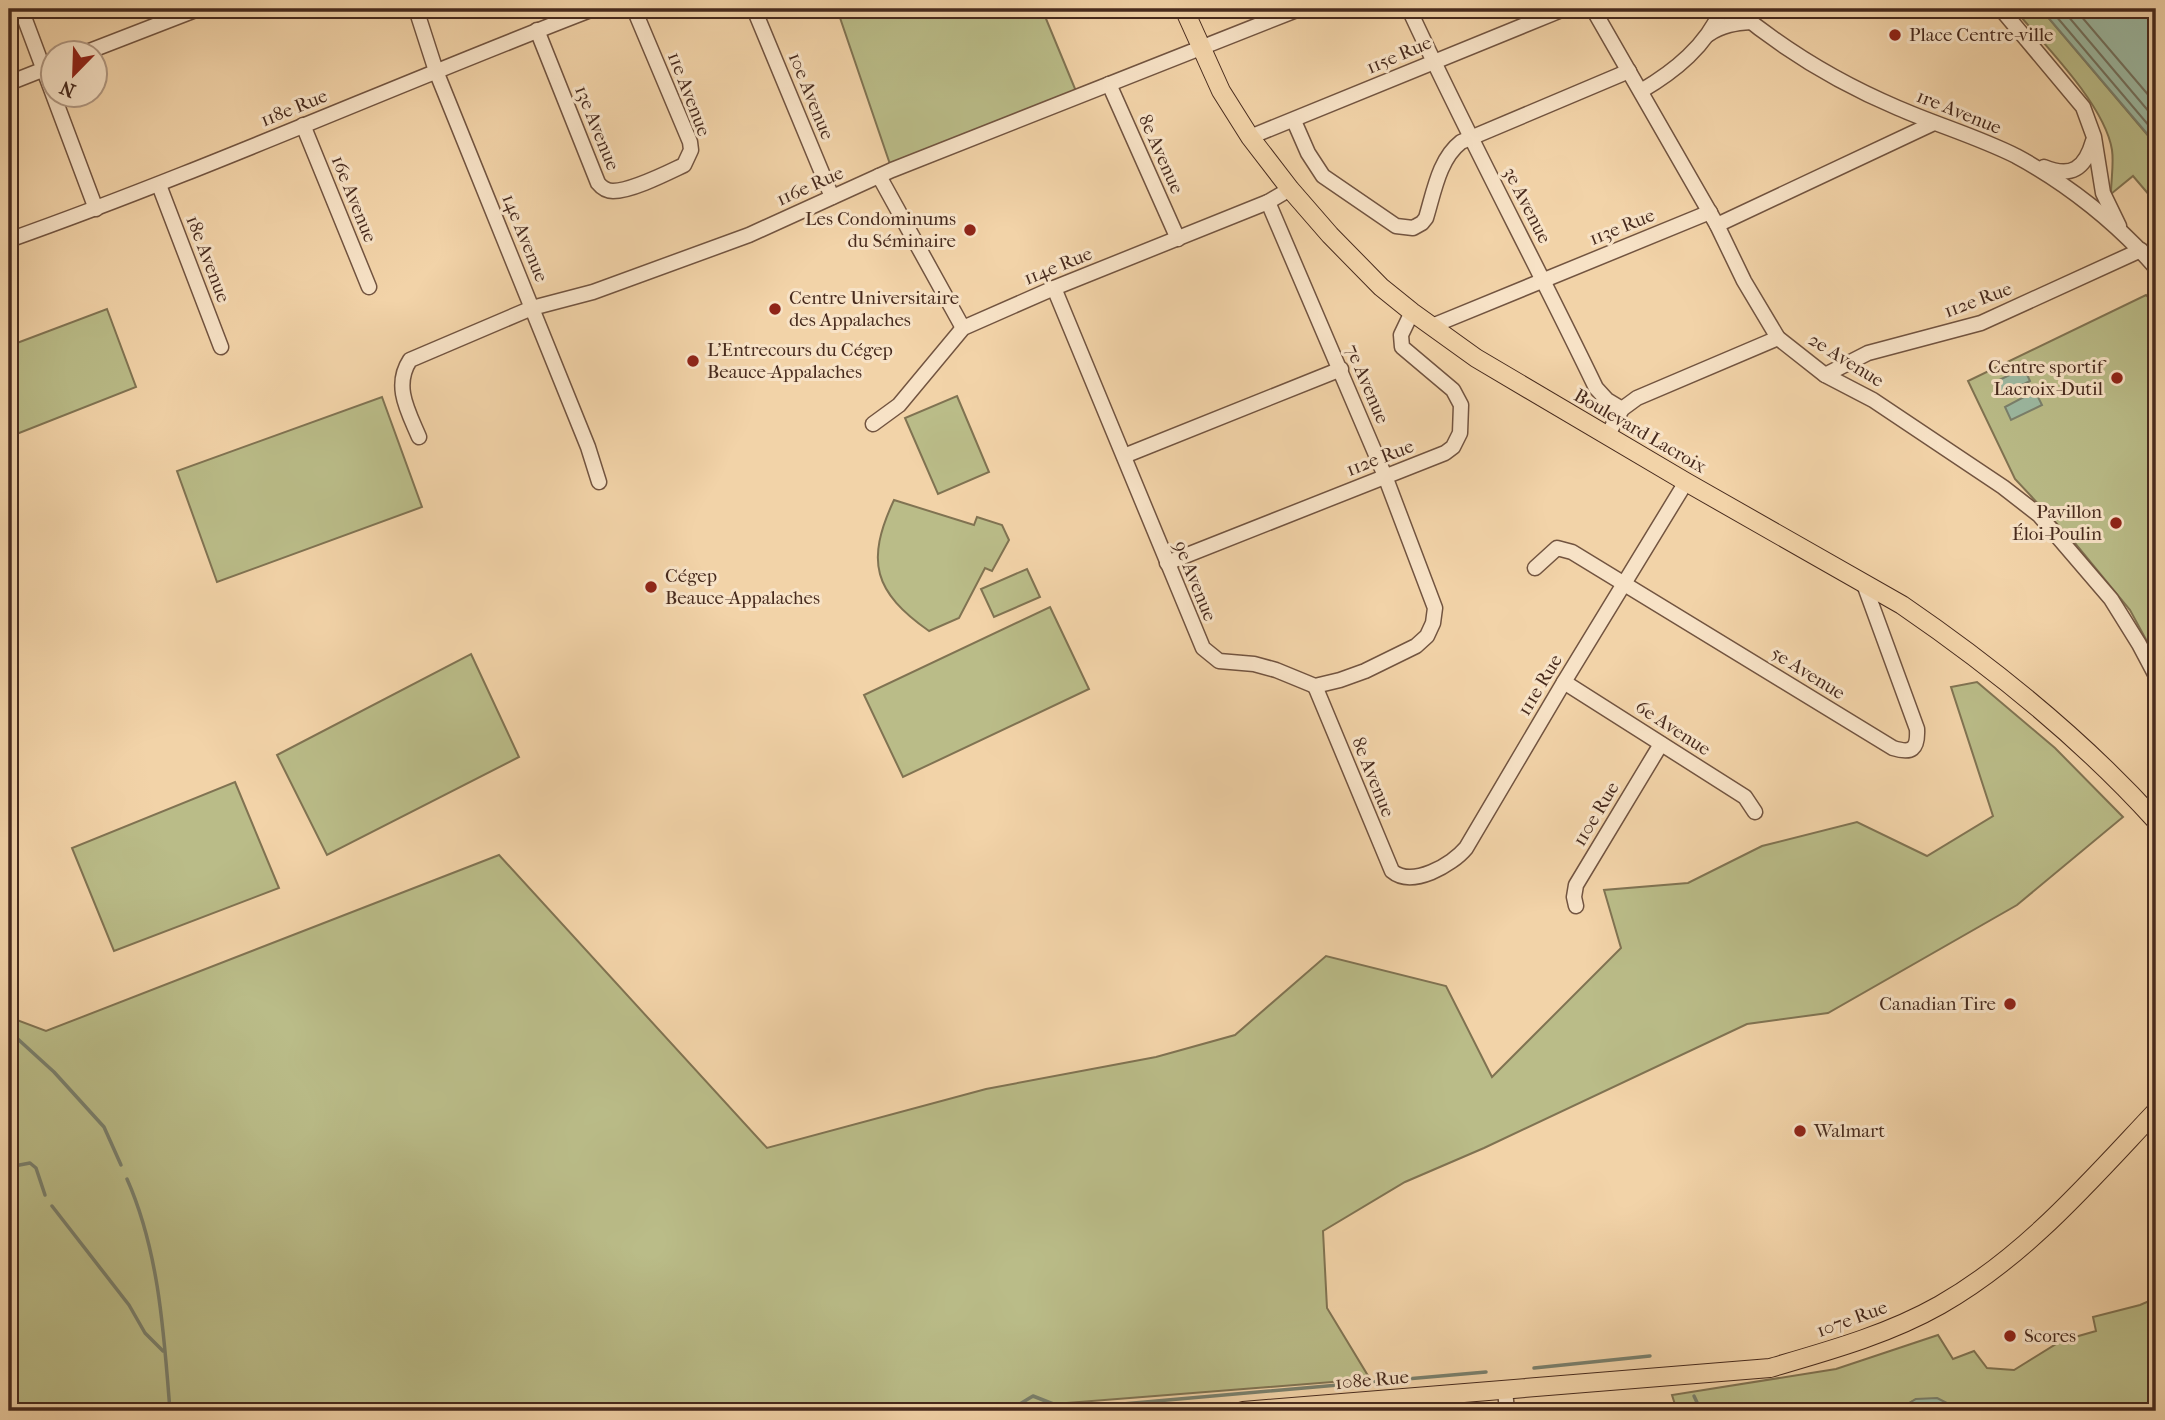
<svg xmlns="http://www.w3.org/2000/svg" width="2165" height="1420" viewBox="0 0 2165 1420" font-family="'IM FELL French Canon',serif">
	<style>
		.green { fill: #babc88; stroke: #807352; stroke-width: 2 }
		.water { fill: #9cb9a2; stroke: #7a806d; stroke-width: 2 }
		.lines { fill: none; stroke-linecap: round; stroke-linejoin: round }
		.shore { stroke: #727260; stroke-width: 2 }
		.stream { stroke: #7a806d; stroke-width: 3.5 }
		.minor-casing { stroke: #725440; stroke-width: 17 }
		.major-casing { stroke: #472a1d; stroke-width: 20 }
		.minor { stroke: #f7e2c6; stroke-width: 14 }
		.major { stroke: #f2d3a8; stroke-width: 18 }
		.poi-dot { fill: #8f2418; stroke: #f7e2c6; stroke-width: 2.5 }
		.labels { text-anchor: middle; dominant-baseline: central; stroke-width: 6; stroke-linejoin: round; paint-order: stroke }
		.poi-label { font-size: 19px; fill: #472a1d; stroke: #f7e2c6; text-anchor: start }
		.street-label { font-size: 19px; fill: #472a1d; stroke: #f7e2c6 }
	</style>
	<rect width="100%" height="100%" fill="#f2d3a8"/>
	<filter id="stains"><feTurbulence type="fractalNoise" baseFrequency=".00286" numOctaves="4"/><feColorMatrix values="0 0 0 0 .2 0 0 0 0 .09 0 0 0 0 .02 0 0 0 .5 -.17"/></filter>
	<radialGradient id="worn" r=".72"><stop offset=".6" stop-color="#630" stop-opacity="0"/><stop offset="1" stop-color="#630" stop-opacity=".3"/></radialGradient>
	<g class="green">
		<path d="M837,9h205l36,87 -186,74z"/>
		<path d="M2014,9h27l115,136v58l-23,-27 -22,18c0,-14 3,-30 1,-44 -7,-45 -68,-106 -98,-141z"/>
		<path d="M2146,295l10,10v353l-26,-48 -56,-68 -59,-63 -47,-98z"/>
		<path d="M107,309l29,78 -127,50v-91z"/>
		<path d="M957,396l32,76 -51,22 -33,-76z"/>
		<path d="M382,397l40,110 -205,75 -40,-111z"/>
		<path d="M894,500l80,25 3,-8 25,8 7,15 -17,31 -7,-3 -26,50 -30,13c-55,-39 -64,-69 -35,-131z"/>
		<path d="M1027,569l13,28 -46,20 -13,-28z"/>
		<path d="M1050,607l39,82 -186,88 -39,-82z"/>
		<path d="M471,654l48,103 -192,98 -50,-100z"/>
		<path d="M1977,682l78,66 68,69 -106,88 -189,108 -81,11 -263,124 -79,34 -82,49 4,77 43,71 -403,32h-958v-394l37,14 453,-176 268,293 219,-59 170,-32 79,-22 91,-79 120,30 46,91 129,-129 -17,-58 84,-7 74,-37 95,-24 70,34 66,-40 -42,-129z"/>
		<path d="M235,782l44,106 -165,63 -42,-103z"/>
		<path d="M2156,1298v113h-132l-38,-2 -1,2h-28l-4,-5 -37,-7 -20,12h-219l-5,-16 164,-26 102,-34 15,24 21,-8 13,17 27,2 47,-29 35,-10 -3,-14 47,-12z"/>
	</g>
	<g class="water">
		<path d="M2041,9h115v136v-1z"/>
		<path d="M2024,368l6,13 -30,15 -7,-13z"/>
		<path d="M2035,391l7,14 -31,15 -6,-13z"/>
		<path d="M1937,1398l16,8 4,5h-61l20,-12z"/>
	</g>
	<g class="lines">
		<g class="shore">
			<path d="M2050,9l106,125"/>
			<path d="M2062,9l94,111"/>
			<path d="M2075,9l81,95"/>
		</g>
		<g class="stream">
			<path d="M9,1031l45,41 50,55 17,38"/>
			<path d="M9,1167l21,-4 6,5 9,27"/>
			<path d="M127,1179c32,72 37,155 43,232"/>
			<path d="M52,1206l77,99 16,28 18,18"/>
			<path d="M1534,1368l116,-12"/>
			<path d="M1694,1396l7,15"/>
			<path d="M1008,1411l25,-15 33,13 420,-37"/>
		</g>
		<defs>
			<g id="minor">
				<path d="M21,9l75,200"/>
				<path d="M416,9l20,62 152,376 11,35"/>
				<path d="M754,9l78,188"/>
				<path d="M1409,9c59,128 126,252 187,379l11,12 15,9"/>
				<path d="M1593,9l124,216 27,56 34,57 47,37 48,25 130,87 36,28 72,84 28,45 17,32"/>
				<path d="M1735,9c49,41 104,74 163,99 39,17 80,29 118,48 52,28 102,68 140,112"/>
				<path d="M2001,9l82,98 11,30 9,56 16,33"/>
				<path d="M537,30l61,153c4,5 9,8 15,8 19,0 54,-18 71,-26l7,-15 -1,-8 -56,-133"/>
				<path d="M1709,34c13,-9 27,-11 42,-12"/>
				<path d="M87,52l111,-43"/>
				<path d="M9,83l43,-17"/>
				<path d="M1109,84l69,155"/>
				<path d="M1641,91c34,-20 65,-45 81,-82"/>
				<path d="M1294,121l14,32 15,23 73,50 17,2 9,-5 4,-5c8,-26 13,-59 35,-76l168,-71"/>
				<path d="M303,125l66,162"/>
				<path d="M1250,137l314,-128"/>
				<path d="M2044,167c27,11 41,2 49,-26"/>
				<path d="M879,176l84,152"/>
				<path d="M159,185l62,162"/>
				<path d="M1717,225l217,-102"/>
				<path d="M9,240c197,-70 389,-156 584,-231"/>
				<path d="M1054,288l149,360 16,13 35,3 22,6 39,16 25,-6 25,-9 51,-25 11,-10 6,-13 2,-15 -50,-132 -117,-274"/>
				<path d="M1432,326l278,-114"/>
				<path d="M1825,375l43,-22 113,-30 160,-73"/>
				<path d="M873,424l26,-19 64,-77 91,-40 214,-86 22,-13"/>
				<path d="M1607,436l15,-27 15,-11 141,-60"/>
				<path d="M419,437c-11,-26 -26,-51 -9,-77l122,-52 61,-16 156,-57 143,-65 407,-161"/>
				<path d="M1124,456l217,-87"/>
				<path d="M1167,563l278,-110 8,-6 7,-14 1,-28 -8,-15 -51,-43 -1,-12 11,-23"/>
				<path d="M1535,568l22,-20 15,4 321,196c19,6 25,1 24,-19l-53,-145"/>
				<path d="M1564,682l181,115 10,15"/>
				<path d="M1315,686l77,185c20,17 60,-6 74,-23l98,-166 122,-200"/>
				<path d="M1576,906l-2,-9 2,-12 85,-141"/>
				<path d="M1505,1390l2,21"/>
			</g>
			<g id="major">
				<path d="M1184,9l37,82 29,46 40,52 40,46 51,52 31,25 64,46 210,124 216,123c92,63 179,133 254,216"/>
				<path d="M1243,1411l527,-43c58,-17 117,-33 170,-63 86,-49 149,-123 216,-194"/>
			</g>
		</defs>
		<use href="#minor" class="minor-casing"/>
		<use href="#major" class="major-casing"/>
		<use href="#minor" class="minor"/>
		<use href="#major" class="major"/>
	</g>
	<g class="poi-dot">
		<circle cx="1895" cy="35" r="7"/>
		<circle cx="970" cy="230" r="7"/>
		<circle cx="775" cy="309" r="7"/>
		<circle cx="693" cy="361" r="7"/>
		<circle cx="2117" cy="378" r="7"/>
		<circle cx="2116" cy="523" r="7"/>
		<circle cx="651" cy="587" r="7"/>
		<circle cx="2010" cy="1004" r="7"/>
		<circle cx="1800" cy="1131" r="7"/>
		<circle cx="2010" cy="1336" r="7"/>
	</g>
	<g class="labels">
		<g class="poi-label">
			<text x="1909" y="35">Place Centre-ville</text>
			<text x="956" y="219" text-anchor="end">Les Condominums<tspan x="956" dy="22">du Séminaire</tspan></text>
			<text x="789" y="298">Centre Universitaire<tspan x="789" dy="22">des Appalaches</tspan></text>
			<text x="707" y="350">L'Entrecours du Cégep<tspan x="707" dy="22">Beauce-Appalaches</tspan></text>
			<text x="2103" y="367" text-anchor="end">Centre sportif<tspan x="2103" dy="22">Lacroix-Dutil</tspan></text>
			<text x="2102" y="512" text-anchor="end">Pavillon<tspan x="2102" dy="22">Éloi-Poulin</tspan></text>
			<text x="665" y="576">Cégep<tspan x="665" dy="22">Beauce-Appalaches</tspan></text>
			<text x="1996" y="1004" text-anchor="end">Canadian Tire</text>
			<text x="1814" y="1131">Walmart</text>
			<text x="2024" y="1336">Scores</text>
		</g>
		<g class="street-label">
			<text transform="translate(1399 55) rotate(-23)">115e Rue</text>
			<text transform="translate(689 94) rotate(69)">11e Avenue</text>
			<text transform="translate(811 96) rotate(68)">10e Avenue</text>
			<text transform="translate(294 108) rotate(-22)">118e Rue</text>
			<text transform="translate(1959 112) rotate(22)">1re Avenue</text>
			<text transform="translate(597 128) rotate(68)">13e Avenue</text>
			<text transform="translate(1161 154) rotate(66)">8e Avenue</text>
			<text transform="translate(810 186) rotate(-24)">116e Rue</text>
			<text transform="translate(354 199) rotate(68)">16e Avenue</text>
			<text transform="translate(1527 205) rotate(63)">3e Avenue</text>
			<text transform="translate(1622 227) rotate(-22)">113e Rue</text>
			<text transform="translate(525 238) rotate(68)">14e Avenue</text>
			<text transform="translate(208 259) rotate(69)">18e Avenue</text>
			<text transform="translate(1058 266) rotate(-22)">114e Rue</text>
			<text transform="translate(1978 300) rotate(-20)">112e Rue</text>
			<text transform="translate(1846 360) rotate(32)">2e Avenue</text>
			<text transform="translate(1367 384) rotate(67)">7e Avenue</text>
			<text transform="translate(1640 431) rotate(30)">Boulevard Lacroix</text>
			<text transform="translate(1380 458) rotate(-21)">112e Rue</text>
			<text transform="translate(1195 581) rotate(68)">9e Avenue</text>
			<text transform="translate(1808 673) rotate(32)">5e Avenue</text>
			<text transform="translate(1540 685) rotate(-59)">111e Rue</text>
			<text transform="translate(1673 728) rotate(33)">6e Avenue</text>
			<text transform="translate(1373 777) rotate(68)">8e Avenue</text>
			<text transform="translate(1596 814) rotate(-59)">110e Rue</text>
			<text transform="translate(1852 1319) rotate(-20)">107e Rue</text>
			<text transform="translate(1372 1380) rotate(-5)">108e Rue</text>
		</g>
	</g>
	<rect width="2165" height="1420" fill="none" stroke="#f2d3a8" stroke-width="35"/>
	<rect x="10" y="10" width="2144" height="1399" fill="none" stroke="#472a1d" stroke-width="3.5"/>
	<rect x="18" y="18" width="2130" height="1385" fill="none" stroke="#472a1d" stroke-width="2"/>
	<g transform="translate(74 74) rotate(203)"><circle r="33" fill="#f7e2c6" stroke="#b19882" stroke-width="2"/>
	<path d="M0-5L12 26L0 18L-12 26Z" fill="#8f2418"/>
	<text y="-10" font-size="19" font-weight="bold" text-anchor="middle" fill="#472a1d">N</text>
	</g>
	<rect width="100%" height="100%" filter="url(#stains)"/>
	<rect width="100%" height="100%" fill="url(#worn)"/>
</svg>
